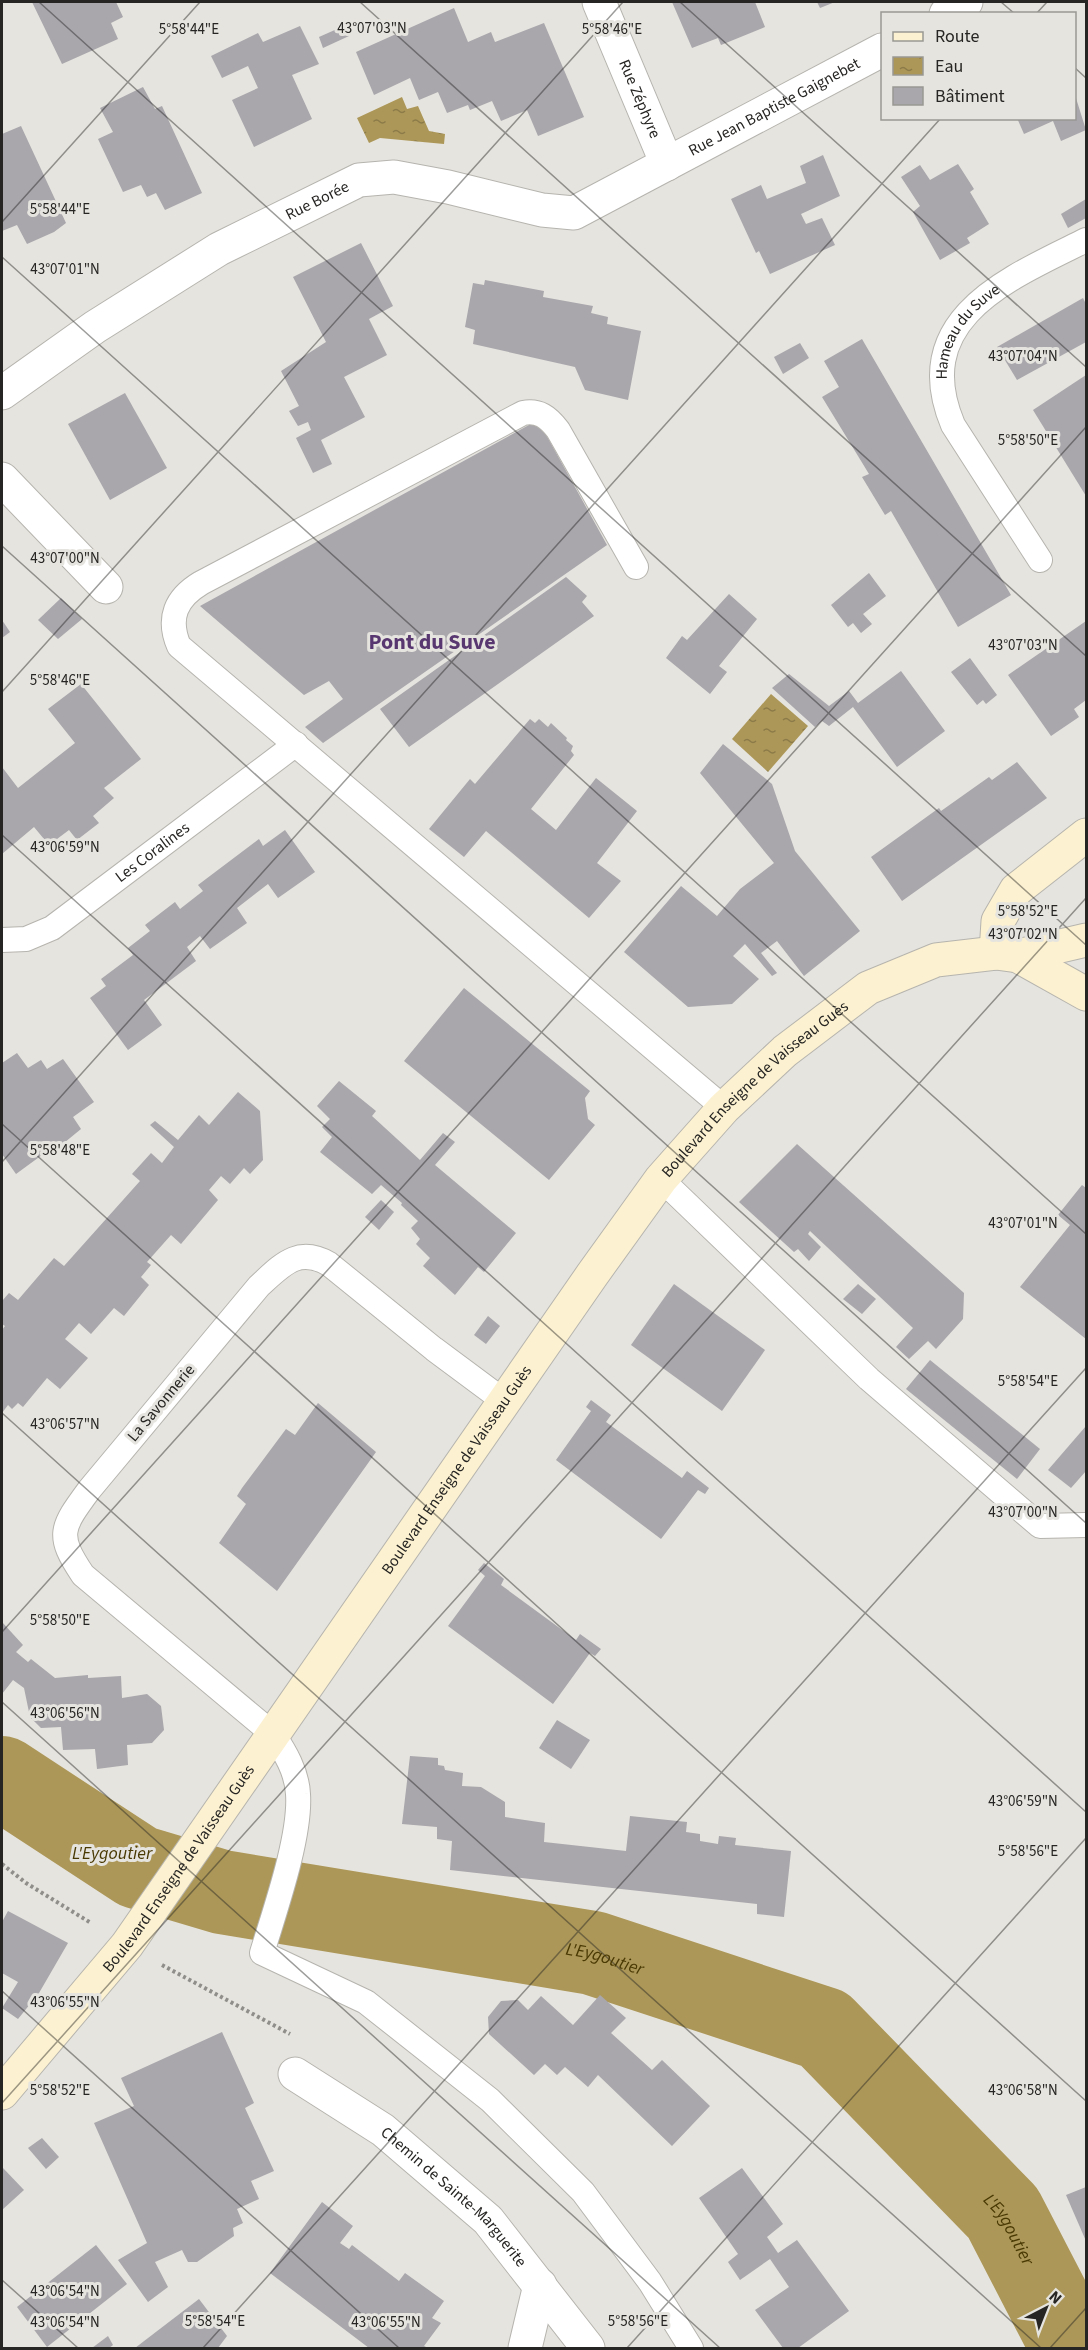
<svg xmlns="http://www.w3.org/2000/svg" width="1088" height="2350" viewBox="0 0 1088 2350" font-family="'Source Sans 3',sans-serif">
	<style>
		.water { fill: url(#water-ripples) }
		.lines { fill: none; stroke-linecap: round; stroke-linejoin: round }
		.river { stroke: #ac9758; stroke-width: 84 }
		.building { fill: #a9a6ac }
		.service-casing { stroke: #b6b4ae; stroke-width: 26 }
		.minor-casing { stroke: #b6b4ae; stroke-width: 35 }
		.secondary-casing { stroke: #b6b4ae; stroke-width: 35 }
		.path { stroke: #908e8a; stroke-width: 4; stroke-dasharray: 3 3; stroke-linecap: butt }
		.service { stroke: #fff; stroke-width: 24 }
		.minor { stroke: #fff; stroke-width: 33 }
		.secondary { stroke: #fcf1d0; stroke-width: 33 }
		.ticks { fill: none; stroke: #262523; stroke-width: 1.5; stroke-opacity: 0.45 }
		.labels { text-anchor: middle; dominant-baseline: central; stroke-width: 6; stroke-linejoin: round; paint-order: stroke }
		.street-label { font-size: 16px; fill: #262523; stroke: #e6e4de }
		.water-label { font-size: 18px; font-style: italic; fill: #493903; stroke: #e6e4de }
		.district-label { font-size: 22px; font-weight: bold; fill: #583670; stroke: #e6e4de }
		.ticks-label { font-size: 15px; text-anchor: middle; fill: #262523; stroke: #e6e4de; stroke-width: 6; stroke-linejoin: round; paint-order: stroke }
	</style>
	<defs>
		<pattern id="water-ripples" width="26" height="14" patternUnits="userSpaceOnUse" patternTransform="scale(1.5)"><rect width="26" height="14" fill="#ac9758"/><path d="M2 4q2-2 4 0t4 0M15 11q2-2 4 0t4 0" fill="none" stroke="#8c7b48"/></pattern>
	</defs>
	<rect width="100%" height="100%" fill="#e6e4de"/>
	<g class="water">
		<path d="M402,97l5,12 11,-3 11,25 16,3 -1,10 -64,-6 -11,5 -12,-25z"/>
		<path d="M771,694l37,32 -40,46 -36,-33z"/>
		<path d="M2,1762l42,32 43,27 70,19 -34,47 -50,-25 -71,-49z"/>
	</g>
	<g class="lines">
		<path class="river" id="s1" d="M2,1778l136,89 84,25 371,61 231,76 179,184 70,135"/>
	</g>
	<g class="building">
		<path d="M32,2h84l7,15 -12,6 7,16 -56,25z"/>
		<path d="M672,2h83l10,25 -44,18 -3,-7 -26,10z"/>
		<path d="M817,2h18l-15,6z"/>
		<path d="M454,8l14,34 23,-10 4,10 49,-19 40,94 -46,19 -11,-26 -26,11 -9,-20 -22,9 -2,-5 -21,8 -9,-21 -19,8 -9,-22 -36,17 -18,-43z"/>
		<path d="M346,25l3,11 -26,12 -4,-11z"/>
		<path d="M300,26l19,38 -27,11 20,44 -58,28 -22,-47 26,-12 -10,-22 -26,12 -11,-22 47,-23 5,9z"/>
		<path d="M143,87l12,22 7,-3 40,87 -37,17 -9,-17 -9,4 -6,-12 -18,7 -25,-53 15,-7 -13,-24z"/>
		<path d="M1075,95l11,35 -25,11 -8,-20 -29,13 -7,-16h57z"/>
		<path d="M21,126l45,97 -12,9 -27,12 -10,-19 -15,6v-97z"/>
		<path d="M823,155l17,41 -39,18 5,10 16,-6 13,27 -65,29 -11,-23 -3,2 -25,-54 30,-14 6,14 39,-16 -6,-17z"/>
		<path d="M958,164l16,25 -4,3 19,32 -22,14 3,5 -30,17 -27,-48 7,-6 -19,-29 19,-12 10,15z"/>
		<path d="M1086,199v19l-18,10 -7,-14z"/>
		<path d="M361,243l32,63 -24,13 18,36 -43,22 21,40 -44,23 11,24 -19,9 -17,-35 15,-8 -3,-8 -10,4 -9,-15 10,-5 -18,-35 45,-29 -33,-65z"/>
		<path d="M485,280l59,11 -1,6 50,9 -2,7 17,4 -1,7 34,7 -13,69 -43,-10 -10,-23 -102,-23 2,-14 -10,-3 8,-44 11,2z"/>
		<path d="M1083,298l3,6v38l-69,38 -20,-33z"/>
		<path d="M862,339l149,256 -53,32 -67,-116 -6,4 -23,-38 7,-3 -47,-77 17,-10 -15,-26z"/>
		<path d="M800,343l9,15 -26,16 -9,-17z"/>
		<path d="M1086,375v121l-53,-86z"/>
		<path d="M125,393l42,75 -57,32 -42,-76z"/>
		<path d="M538,420l69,125 -284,198 -18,-16 38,-28 -14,-18 -25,14 -104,-89z"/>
		<path d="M869,573l17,23 -23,18 9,10 -11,9 -8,-10 -5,4 -17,-22z"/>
		<path d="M566,577l21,19 -5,6 12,14 -185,131 -29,-38z"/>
		<path d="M729,594l28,25 -38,47 8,6 -17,22 -44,-36 16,-22 5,4z"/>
		<path d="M61,598l21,21 -24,20 -20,-19z"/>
		<path d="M2,620l8,12 -8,6z"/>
		<path d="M1086,621v79l-12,9 5,8 -28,19 -43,-61z"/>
		<path d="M970,658l27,37 -11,9 -3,-4 -6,5 -26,-33z"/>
		<path d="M901,671l44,60 -48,36 -44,-60 -24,19 -7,-5 -7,6 -43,-39 17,-14 40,32 20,-15 9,12z"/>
		<path d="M81,684l60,75 -37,29 10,10 -21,18 6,7 -22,17 -8,-10 -20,15 -15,-18 -32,27v-87l16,21 57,-45 -27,-34z"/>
		<path d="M530,719l5,4 4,-4 9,8 3,-4 16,15 -1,2 7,6 -2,5 3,4 -43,54 25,21 40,-52 41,33 -40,52 24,18 -32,37 -103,-87 -22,26 -35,-28 41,-50 5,5z"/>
		<path d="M723,744l49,40 23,67 65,80 -56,45 -27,-35 -16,12 16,20 -5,3 -27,-32 -12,12 26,23 -27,25 -44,3 -64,-55 57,-66 36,30 23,-27 34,-26 -74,-90z"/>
		<path d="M1017,762l30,36 -145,103 -31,-44 68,-49 2,3 48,-34 3,3z"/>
		<path d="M285,830l30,42 -37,26 -10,-14 -31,24 10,15 -37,26 -10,-13 -13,11 9,14 -52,39 18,25 -34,25 -38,-52 16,-12 -5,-7 32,-24 -5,-7 22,-17 -5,-6 30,-23 5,7 23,-18 -5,-6 61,-46 4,7z"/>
		<path d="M464,988l126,103 -5,7 3,21 7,6 -46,55 -145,-119z"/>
		<path d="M17,1053l11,15 13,-8 6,9 16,-10 31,43 -21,15 8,12 -22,18 -2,-3 -41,30 -14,-20v-91z"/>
		<path d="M339,1081l37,30 -4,5 48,44 23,-27 12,9 -20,23 81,68 -32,39 -6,-5 -23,28 -32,-29 7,-8 -14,-14 4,-5 -9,-11 7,-7 -17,-16 1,-2 -21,-18 -9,9 -52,-42 12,-15 -10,-10 8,-8 -13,-13z"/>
		<path d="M238,1092l22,19 3,49 -13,14 -6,-6 -14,16 -9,-8 -12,14 9,10 -37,44 -10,-9 -24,27 4,3 -10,12 8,8 -25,31 -10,-8 -23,26 -12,-11 -14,16 23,19 -28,31 -13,-11 -24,29 -5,-4 -6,6 -4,-4 -6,8v-83l3,-4 -3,-2v-23l7,-8 9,7 36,-42 10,8 76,-85 -8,-7 19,-21 11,10 12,-16 -24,-22 5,-4 23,19 21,-25 10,10z"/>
		<path d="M797,1144l167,149 -1,26 -27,30 -8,-8 -19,18 -13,-12 17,-19 -103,-97 -2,3 13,13 -12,14 -11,-12 -4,3 -55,-50z"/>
		<path d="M1082,1185l4,3v151l-66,-52 50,-62 -12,-10z"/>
		<path d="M381,1200l13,12 -15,18 -14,-13z"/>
		<path d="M674,1284l91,66 -43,61 -91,-66z"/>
		<path d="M858,1284l18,15 -14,15 -19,-15z"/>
		<path d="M488,1316l12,10 -14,18 -12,-9z"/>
		<path d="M930,1360l110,89 -23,30 -111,-90z"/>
		<path d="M591,1400l20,15 -5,7 76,56 5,-7 22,17 -4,6 -7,-4 -37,49 -105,-79 35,-49 -5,-4z"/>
		<path d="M318,1403l58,49 -99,139 -58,-48 27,-39 -9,-8 5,-8 44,-59 9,6z"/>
		<path d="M1086,1426v45l-15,17 -23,-18z"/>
		<path d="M484,1563l20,16 -3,6 75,55 4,-6 21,15 -6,7 -5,-3 -37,51 -105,-78 37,-50 -7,-6z"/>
		<path d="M2,1622l21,23 -7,7 12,10 3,-3 24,19 33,-3v3l33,-2 1,22 25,-4 14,12 3,24 -12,13 -25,2 1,20 -31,4 -2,-20 -32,1 -2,-23 -20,1 -11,-11 -6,-29 -11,-8 -11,14z"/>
		<path d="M557,1720l33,20 -19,29 -32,-21z"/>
		<path d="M410,1756l28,2v7l6,1 1,4 18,3 -1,13 19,1 24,15v15l40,6 -1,19 82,9 4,-35 57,6 -1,10 14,2v7l18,3 1,-8 17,2 -1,7 56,6 -7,66 -27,-3v-10l-307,-34 2,-29 -15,-2v-12l-35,-3z"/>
		<path d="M8,1911l60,32 -29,50 -21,26 -16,-11 16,-26 -16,-9v-51z"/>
		<path d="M600,1995l26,23 -15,15 41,37 10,-10 48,46 -38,40 -74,-71 -10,12 -23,-20 -8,8 -12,-11 -11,11 -45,-41 -1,-17 13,-16 17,-1 10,10 13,-14 32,29z"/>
		<path d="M222,2032l32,71 -9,5 29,63 -23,10 8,18 -22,10 6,14 -10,5 1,8 -37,26h-9l-6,-12 -27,12 13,25 -20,15 -30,-42 29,-17 -53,-120 40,-17 -13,-28z"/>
		<path d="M42,2138l17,19 -13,12 -18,-21z"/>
		<path d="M2,2167l22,23 -22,20z"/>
		<path d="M742,2168l41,56 -16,13 11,16 19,-13 52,71 -51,37h-15l-28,-38 34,-23 -19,-28 -30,21 -12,-18 10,-8 -39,-56z"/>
		<path d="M1086,2187v54l-20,-46z"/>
		<path d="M322,2202l31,24 -13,17 9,6 3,-4 47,36 6,-8 39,28 -12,17 9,5 -17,23 4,2h-59l-99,-75z"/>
		<path d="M96,2245l31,39 -80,63 -30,-40z"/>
		<path d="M199,2299l28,37 -9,12h-83z"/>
		<path d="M108,2336l5,9 -4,3h-17z"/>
	</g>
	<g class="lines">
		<defs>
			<g id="service">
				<path id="s2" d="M1040,560l-87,-135c-45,-107 57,-147 133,-185"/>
				<path d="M636,567l-78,-137c-10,-13 -19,-20 -35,-17l-322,170c-25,15 -34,35 -22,63l545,462"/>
				<path id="s3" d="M2,940l24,-1 26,-11 244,-184"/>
				<path d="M661,1179l208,200 171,147 46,-1"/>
				<path d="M504,1401l-70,-52 -105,-85c-31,-18 -47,1 -70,22l-170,204c-28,38 -33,45 -6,85l190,159c12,18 24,38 25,60 3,42 -23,116 -36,159l104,49 124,98 93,92 67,90 41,66"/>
			</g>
			<g id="minor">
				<path id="s4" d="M599,2l68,162"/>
				<path d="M946,14l20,-12"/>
				<path id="s5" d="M2,393l93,-66 124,-78 140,-69 35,-3 54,10 94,23 32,3 308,-163"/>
				<path d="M2,479l104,108"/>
				<path id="s6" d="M295,2074l88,56 105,90 100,128"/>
				<path d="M525,2348l15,-63"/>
			</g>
			<g id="secondary">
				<path d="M996,953l2,-32 18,-31 70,-55"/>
				<path d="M1018,956l68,-16"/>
				<path id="s7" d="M2,2093l125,-148 465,-670 69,-96 63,-71 61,-57 83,-63 68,-28 60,-7 22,3 68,38"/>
			</g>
		</defs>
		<use href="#service" class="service-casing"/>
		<use href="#minor" class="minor-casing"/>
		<use href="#secondary" class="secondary-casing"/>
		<g class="path">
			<path d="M2,1864l24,19 65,40"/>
			<path d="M162,1965l128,69"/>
		</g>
		<use href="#service" class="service"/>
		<use href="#minor" class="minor"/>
		<use href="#secondary" class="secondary"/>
	</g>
	<path class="ticks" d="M39,2l1047,943M360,2l726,654M680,2l406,365M1001,2l14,12M1036,14l11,-12M1074,67l12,11M2,222l198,-220M2,257l1084,977M2,546l1084,977M2,692l621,-690M2,835l1084,977M2,1124l1084,977M2,1162l939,-1044M2,1413l1039,935M2,1632l1084,-1205M2,1702l718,646M2,1991l397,357M2,2103l1084,-1205M2,2280l76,68M203,2348l883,-980M627,2348l459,-510M1050,2348l36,-40"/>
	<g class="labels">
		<g class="street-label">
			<text stroke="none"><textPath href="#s4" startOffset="105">Rue Zéphyre</textPath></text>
			<text stroke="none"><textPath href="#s5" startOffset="862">Rue Jean Baptiste Gaignebet</textPath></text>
			<text stroke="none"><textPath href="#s5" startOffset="370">Rue Borée</textPath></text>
			<text stroke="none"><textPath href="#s2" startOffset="264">Hameau du Suve</textPath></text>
			<text stroke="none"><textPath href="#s3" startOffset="178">Les Coralines</textPath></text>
			<text stroke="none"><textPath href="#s7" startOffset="1258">Boulevard Enseigne de Vaisseau Guès</textPath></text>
			<text transform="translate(161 1403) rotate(-50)">La Savonnerie</text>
			<text stroke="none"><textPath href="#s7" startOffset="772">Boulevard Enseigne de Vaisseau Guès</textPath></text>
			<text stroke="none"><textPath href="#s7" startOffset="286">Boulevard Enseigne de Vaisseau Guès</textPath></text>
			<text stroke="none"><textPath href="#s6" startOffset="202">Chemin de Sainte-Marguerite</textPath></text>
		</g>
		<g class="water-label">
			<text x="112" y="1853">L'Eygoutier</text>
			<text stroke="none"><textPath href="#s1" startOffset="639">L'Eygoutier</textPath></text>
			<text stroke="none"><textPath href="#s1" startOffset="1143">L'Eygoutier</textPath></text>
		</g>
		<g class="district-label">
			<text x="432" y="642">Pont du Suve</text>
		</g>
	</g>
	<g class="ticks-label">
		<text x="372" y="33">43°07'03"N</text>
		<text x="189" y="34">5°58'44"E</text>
		<text x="612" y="34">5°58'46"E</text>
		<text x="60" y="214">5°58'44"E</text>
		<text x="65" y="274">43°07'01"N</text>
		<text x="1023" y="361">43°07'04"N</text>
		<text x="1028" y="445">5°58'50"E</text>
		<text x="65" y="563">43°07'00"N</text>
		<text x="1023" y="650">43°07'03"N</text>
		<text x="60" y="685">5°58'46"E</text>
		<text x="65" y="852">43°06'59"N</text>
		<text x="1028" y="916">5°58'52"E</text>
		<text x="1023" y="939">43°07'02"N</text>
		<text x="60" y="1155">5°58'48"E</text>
		<text x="1023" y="1228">43°07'01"N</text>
		<text x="1028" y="1386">5°58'54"E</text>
		<text x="65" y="1429">43°06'57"N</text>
		<text x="1023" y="1517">43°07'00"N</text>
		<text x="60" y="1625">5°58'50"E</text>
		<text x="65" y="1718">43°06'56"N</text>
		<text x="1023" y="1806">43°06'59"N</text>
		<text x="1028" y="1856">5°58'56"E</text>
		<text x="65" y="2007">43°06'55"N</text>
		<text x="1023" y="2095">43°06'58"N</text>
		<text x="60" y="2095">5°58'52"E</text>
		<text x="65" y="2296">43°06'54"N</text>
		<text x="215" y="2326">5°58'54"E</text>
		<text x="638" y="2326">5°58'56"E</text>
		<text x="65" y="2327">43°06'54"N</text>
		<text x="386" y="2327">43°06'55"N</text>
	</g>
	<rect width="1088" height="2350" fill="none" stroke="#262523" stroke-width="6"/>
	<rect x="881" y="12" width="195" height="108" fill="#e6e4de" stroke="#999893" stroke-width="1.5"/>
	<rect x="893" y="32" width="30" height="9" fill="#fcf1d0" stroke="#999893" stroke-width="1.5"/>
	<text x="935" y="42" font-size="18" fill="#262523">Route</text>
	<rect x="893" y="57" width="30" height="18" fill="url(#water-ripples)" stroke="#999893" stroke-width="1.5"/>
	<text x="935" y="72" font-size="18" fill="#262523">Eau</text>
	<rect x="893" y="87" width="30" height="18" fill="#a9a6ac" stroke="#999893" stroke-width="1.5"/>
	<text x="935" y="102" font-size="18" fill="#262523">Bâtiment</text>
	<g transform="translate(1046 2308) rotate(42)" stroke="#e6e4de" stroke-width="4.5" paint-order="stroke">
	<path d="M0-4.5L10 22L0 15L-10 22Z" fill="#262523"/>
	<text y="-9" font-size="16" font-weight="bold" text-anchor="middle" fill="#262523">N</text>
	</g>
</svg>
